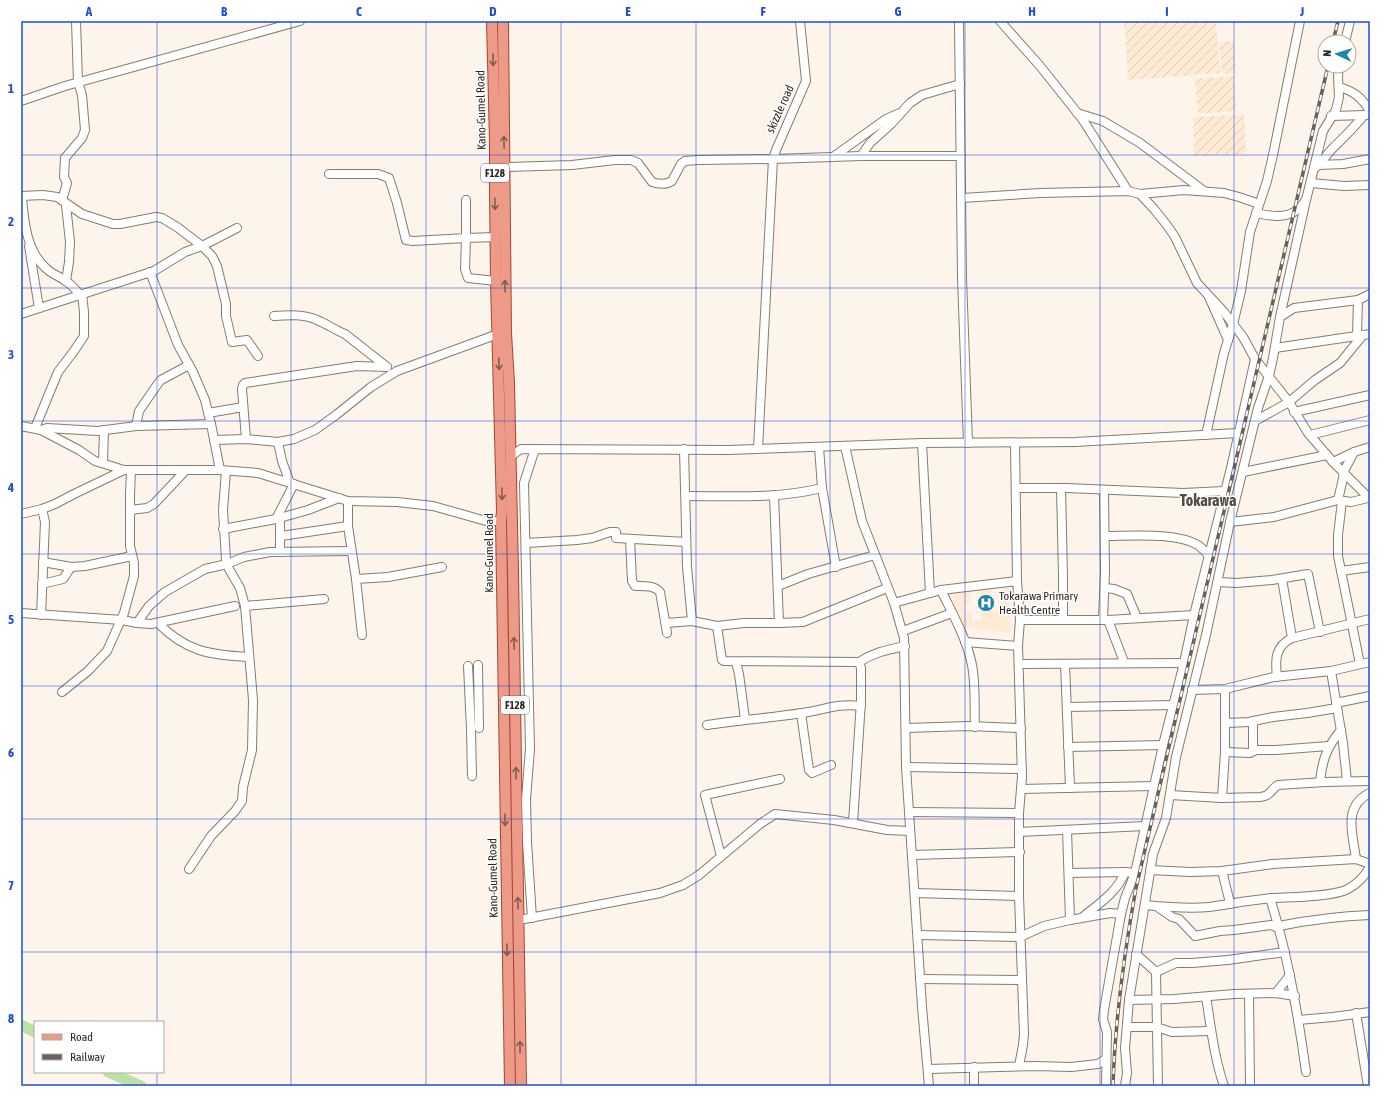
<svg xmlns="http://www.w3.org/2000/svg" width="1391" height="1107" viewBox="0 0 1391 1107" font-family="'Asap Condensed',sans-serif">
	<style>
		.built { fill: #ffead4; fill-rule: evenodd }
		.industrial { fill: url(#industrial-furrows) }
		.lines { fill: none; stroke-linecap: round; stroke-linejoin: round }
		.river { stroke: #bce1a3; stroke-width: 11 }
		.minor-casing { stroke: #897b6d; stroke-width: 10 }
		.major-casing { stroke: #a34831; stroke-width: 12 }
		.minor { stroke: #fff; stroke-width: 8 }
		.major { stroke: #ed9b88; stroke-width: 10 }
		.rail-casing { stroke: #69625b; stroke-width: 3.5 }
		.rail { stroke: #fff; stroke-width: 2; stroke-dasharray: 6; stroke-linecap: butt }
		.oneway { stroke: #845c50 }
		.grid { fill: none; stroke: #1d4ed8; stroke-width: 1; stroke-opacity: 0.55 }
		.labels { text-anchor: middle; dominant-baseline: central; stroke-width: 3; stroke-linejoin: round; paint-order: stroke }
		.shield { fill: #fff; stroke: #6d6965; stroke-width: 1 }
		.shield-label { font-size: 11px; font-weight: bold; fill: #2f2923 }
		.street-label { font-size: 12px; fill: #2f2923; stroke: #fff }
		.poi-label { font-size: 12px; fill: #2f2923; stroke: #fff; text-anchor: start }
		.district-label { font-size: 16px; font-weight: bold; fill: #574a3d; stroke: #fff }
		.neatline { fill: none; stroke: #1d4ed8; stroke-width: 1.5 }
		.grid-label { font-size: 13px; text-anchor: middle; font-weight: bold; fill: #1d4ed8 }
	</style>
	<defs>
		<pattern id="industrial-furrows" width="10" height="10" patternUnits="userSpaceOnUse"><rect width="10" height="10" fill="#ffead4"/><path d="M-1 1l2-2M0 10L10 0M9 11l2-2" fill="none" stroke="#dbc9b6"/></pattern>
	</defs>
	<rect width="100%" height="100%" fill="#fdf4eb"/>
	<path class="built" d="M1008,577l3,56 -42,-5 -12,-5 -5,-36zM1001,585l4,24 -24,3 1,8 -10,1 -1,-7h-6v-10l5,-1 -1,-10 9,-2 2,10 13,-2 -2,-13z"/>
	<g class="industrial">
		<path d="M1124,21h92l4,52 -92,7z"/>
		<path d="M1234,41l2,32 -14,1 -3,-32z"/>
		<path d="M1234,76l2,35 -38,3 -3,-35z"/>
		<path d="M1244,115l2,39 -52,2 -1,-39z"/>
	</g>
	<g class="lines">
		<g class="river">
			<path d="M21,1025l14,7"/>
			<path d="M108,1072l33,14"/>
		</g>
		<defs>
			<g id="minor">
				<path d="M959,21l3,257 6,165"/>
				<path d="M1000,21l40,45 43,54 45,71"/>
				<path d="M1345,42l5,-21"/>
				<path d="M1339,87c15,4 23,11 31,24"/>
				<path d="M21,101l44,-15 235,-65"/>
				<path d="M1077,113l26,8 37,22 64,48"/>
				<path d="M1331,116l35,-1"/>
				<path d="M861,156l9,-13 22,-20 18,-20 12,-8 38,-11"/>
				<path d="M833,157l53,-38 14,-6"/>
				<path d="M1319,165l24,-1 27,-5"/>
				<path d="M504,167l68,-2 43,-5h16l7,3 14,19c6,2 14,3 20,-1l9,-17 4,-3 13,-1 75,-1 88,-3h100"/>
				<path d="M1315,168c7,-5 11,-13 17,-19 11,-11 22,-21 32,-34"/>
				<path d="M329,174h49l11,4 8,25 9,37 7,1 53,-3v-38"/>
				<path d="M1311,183l33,3 26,-1"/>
				<path d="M1140,194l14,15 12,15 9,13 22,46 27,29 19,25 12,22 34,43 19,31 25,29 37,37"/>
				<path d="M21,196l22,-1 14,2 25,17 31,10h7l36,-7 6,1 15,9 25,19 10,10 5,10 9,38v12l6,26 15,-2 11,16"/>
				<path d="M21,198h1c2,25 5,55 26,72 6,5 13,7 19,12 5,3 9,8 13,13"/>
				<path d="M962,198l78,-5 88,-2 12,3 44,-4 40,3 15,4 20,7"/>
				<path d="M62,200l5,-17 -3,-6 1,-19 17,-20 3,-8 -3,-35 -4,-13 -2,-61"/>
				<path d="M1256,213c13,3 30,6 41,-3 3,-2 6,-6 8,-9"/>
				<path d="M496,237l-30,1 -1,31 3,9 28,3"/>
				<path d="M29,246l10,62"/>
				<path d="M150,272l28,73 15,27 12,28 6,24 9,46"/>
				<path d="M66,281l3,-19 1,-20 -4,-37"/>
				<path d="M1209,297l19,43"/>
				<path d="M21,314l133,-43 31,-19 17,-6 35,-18"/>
				<path d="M274,316c14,-1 30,-2 43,4 10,4 18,10 28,14l42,33"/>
				<path d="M1280,317l14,-9 64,-8 12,-6"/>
				<path d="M1357,336l1,-36"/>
				<path d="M1275,348l95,-14"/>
				<path d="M1294,412l76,-17"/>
				<path d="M208,413l35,-6"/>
				<path d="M1255,421l34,-19 26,-22 25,-17 23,-28"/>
				<path d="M21,426l20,4 38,20 16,11 29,9h96l38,3 90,28 49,1 36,4 53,15h15"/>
				<path d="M136,426l3,-15 18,-26 4,-5 28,-15"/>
				<path d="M35,428l23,-56 16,-21 10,-15v-24l-2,-18"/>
				<path d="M41,430l6,-2 51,3 38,-5 75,-2"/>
				<path d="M1206,435l18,-82 9,-29 8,-33 9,-59 17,-51 6,-26 27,-134"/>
				<path d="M1310,435l60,-15"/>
				<path d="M246,439l-4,-50 1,-4 2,-2 112,-17 30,1"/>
				<path d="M214,440l32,-1 32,3 16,-3 21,-9 21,-15 35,-28 26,-16 101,-37"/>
				<path d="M278,442l4,19 8,22"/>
				<path d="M922,443l8,150"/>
				<path d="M1015,443l2,138 3,39 -2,26 4,131 -3,36v83l5,138 -1,11 -4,21"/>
				<path d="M845,446l17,75 32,82 10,35 2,129 16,240 7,79"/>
				<path d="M819,447l3,41 14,79"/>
				<path d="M684,449l3,118 5,54"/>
				<path d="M758,449l15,-290 3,-9 30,-69 -6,-60"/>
				<path d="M511,456l10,-7 207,1 194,-7 153,-1 163,-9"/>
				<path d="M1333,462l21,-10 16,-5"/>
				<path d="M103,463l1,-33"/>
				<path d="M1243,472l84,-17"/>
				<path d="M1343,473l11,-21"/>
				<path d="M1016,488h51l116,5 41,-2"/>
				<path d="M1061,488l2,88v44"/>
				<path d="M774,495l5,128"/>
				<path d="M686,496c45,0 91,3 136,-8"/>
				<path d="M1338,500l6,-26"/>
				<path d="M348,501v25l8,53 6,56"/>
				<path d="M1342,501l-4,34v21l22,108"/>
				<path d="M130,510l17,-2 7,-4 31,-33"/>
				<path d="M21,514l21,-5 13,-5 19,-10 50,-24"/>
				<path d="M280,518v34"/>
				<path d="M276,519l18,-35"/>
				<path d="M1230,522l44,-5 64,-17 13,2 17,-4"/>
				<path d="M223,529l53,-10 32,-9 31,-12"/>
				<path d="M281,536l67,-10"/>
				<path d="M1106,536c25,0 70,-4 92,9 4,3 8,7 11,11"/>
				<path d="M630,539l2,42 3,5c9,0 19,-1 25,6l7,41"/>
				<path d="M526,543l51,-3 15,-2 18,-6h6v6l70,4"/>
				<path d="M43,562l28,5 14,-1 47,-10"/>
				<path d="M1341,571l29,-4"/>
				<path d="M356,579l32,-2 54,-10"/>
				<path d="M1282,579l10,59"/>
				<path d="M1218,582l18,1 36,-3 36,-6 12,58"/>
				<path d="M42,584l21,-5 8,-12"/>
				<path d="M778,586l30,-12 67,-19"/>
				<path d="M1105,588l9,1 13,5 10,24"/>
				<path d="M941,590c11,23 26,49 31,75 4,20 2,41 3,62"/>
				<path d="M894,603l47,-13 76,-9"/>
				<path d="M245,606l79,-7"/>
				<path d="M21,613l101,7 15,3 14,1 84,-18"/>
				<path d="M41,615l4,-93 -3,-13"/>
				<path d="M1020,620h88l86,-5"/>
				<path d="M1103,620l2,-49 -1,-80"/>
				<path d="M1108,620l16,42"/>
				<path d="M137,623l12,-17 16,-14 40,-23 22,-5 17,-7 26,-5 81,-1"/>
				<path d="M158,623c28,29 53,32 91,34"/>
				<path d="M666,623l26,-2 25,5 27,-3h35l24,-1 84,-34"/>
				<path d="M717,626l5,34 2,1 135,1c16,-10 28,-12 46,-16"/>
				<path d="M903,631l49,-18"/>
				<path d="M965,642l53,4"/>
				<path d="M736,662l3,12 6,45"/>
				<path d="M1019,664l165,-1"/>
				<path d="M1065,664l5,124"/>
				<path d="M478,665l1,63"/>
				<path d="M468,666l3,63 1,47"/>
				<path d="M1331,671l12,72 4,38"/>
				<path d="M1277,677c-2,-17 -2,-31 15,-39l78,-19"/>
				<path d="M1192,690l33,-1 49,-12 57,-6 39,-9"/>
				<path d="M62,692l26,-21 19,-20 17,-38 10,-37v-13l-4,-17v-51l1,-25"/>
				<path d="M1336,703l34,-7"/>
				<path d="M1067,707l107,-2"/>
				<path d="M801,713l8,57 3,3 19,-8"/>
				<path d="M1253,721v30"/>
				<path d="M1226,723l23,-1 24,-5 34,-4 30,-5"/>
				<path d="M707,725c32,-5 63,-7 95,-12 22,-3 35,-10 59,-7"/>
				<path d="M906,728l62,-2 53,2"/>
				<path d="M1068,747l95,-2"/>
				<path d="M1225,752l25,1 6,-3h20l52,-4"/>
				<path d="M906,767l116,2"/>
				<path d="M1320,782c2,-22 7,-35 21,-52"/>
				<path d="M1021,789l132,-3"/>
				<path d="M1170,795l52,3 38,-1c11,-1 10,-7 18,-12l47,-3 45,-1"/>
				<path d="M1222,798l3,-46v-63"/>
				<path d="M909,812l110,1"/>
				<path d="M853,823l8,-122v-33l-2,-6"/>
				<path d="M1067,830l3,90"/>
				<path d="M1019,832l126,-6"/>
				<path d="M912,855l108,-3"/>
				<path d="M721,856l-16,-61 75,-16"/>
				<path d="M1356,859c-3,-24 -14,-53 14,-66"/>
				<path d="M189,869l22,-33 24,-25 7,-10 1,-14 9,-37 1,-50 -8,-94 -5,-18 -11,-19 -3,-9 -3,-50 3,-39"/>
				<path d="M1150,870l40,2 32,-1 51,-7 83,-5 14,5"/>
				<path d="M1222,871l8,32"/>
				<path d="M1069,873l56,-1 10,1"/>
				<path d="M915,893l104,3"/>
				<path d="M1270,898c18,57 28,115 36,174"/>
				<path d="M1145,905c21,2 43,4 64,2 21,-3 42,-7 64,-9 19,-1 60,-1 75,-9 9,-5 17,-13 22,-22"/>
				<path d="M1156,906l16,11 7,2 16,17 25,-5 14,-1 37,-5 8,3"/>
				<path d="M1084,916c16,-13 34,-25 41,-44"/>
				<path d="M532,918l-5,-76 -1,-43 4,-50 -6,-266 11,-34"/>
				<path d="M519,920l141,-27 23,-8 16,-10 61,-51 15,-10 59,6 53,10 23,1"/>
				<path d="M1279,926c30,-6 60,-10 91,-11"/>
				<path d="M918,935l102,2 24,-11 26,-6 40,-7 11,1"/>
				<path d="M1136,954l20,18 2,114"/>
				<path d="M1156,972l20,-9h16l36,-3 57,-8"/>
				<path d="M920,979l102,1"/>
				<path d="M1276,993l14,-18"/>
				<path d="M1249,994l1,92"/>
				<path d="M1206,997c5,30 8,60 18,89"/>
				<path d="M1129,1000l45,-1 60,-5 42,-1 19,3"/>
				<path d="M1356,1013l12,73"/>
				<path d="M1298,1020l35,-3 37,-5"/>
				<path d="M1127,1027h29l16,5 38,-1"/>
				<path d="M974,1067v19"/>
				<path d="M928,1069l107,-3 36,1 27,-3 8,-5"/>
				<path d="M1106,1086l1,-54 -4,-13 1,-9 17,-96 4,-16 10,-25 28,-128 21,-82 10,-48 37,-147 24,-109"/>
				<path d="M1125,1086l2,-13 -2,-25 4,-48 24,-146 13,-36 10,-61 30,-122 24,-113 28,-114 11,-32 4,-18 7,-41 26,-117 17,-69 13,-21 3,-13 -1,-21 1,-10"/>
			</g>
			<g id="major">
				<path d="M492,21l3,121v47l1,92 6,230 -1,10 9,565"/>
				<path d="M503,21l3,312 3,50 4,189 8,514"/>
			</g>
		</defs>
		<use href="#minor" class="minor-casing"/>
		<use href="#major" class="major-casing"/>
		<use href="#minor" class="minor"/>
		<use href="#major" class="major"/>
		<defs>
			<g id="rail">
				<path d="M1333,42l5,-21"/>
				<path d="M1113,1086c2,-67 11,-132 23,-198l192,-822"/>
			</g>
		</defs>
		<use href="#rail" class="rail-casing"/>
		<use href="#rail" class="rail"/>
	</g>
	<defs><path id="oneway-shaft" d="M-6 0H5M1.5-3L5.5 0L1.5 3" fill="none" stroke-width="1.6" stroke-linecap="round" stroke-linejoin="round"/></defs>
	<g class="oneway">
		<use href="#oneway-shaft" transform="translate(493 60) rotate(89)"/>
		<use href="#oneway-shaft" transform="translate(504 142) rotate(-91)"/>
		<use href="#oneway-shaft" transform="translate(495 204) rotate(89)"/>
		<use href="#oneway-shaft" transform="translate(505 286) rotate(-91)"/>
		<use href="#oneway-shaft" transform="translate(499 364) rotate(88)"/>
		<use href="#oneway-shaft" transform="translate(502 494) rotate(89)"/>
		<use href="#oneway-shaft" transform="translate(514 643) rotate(-91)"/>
		<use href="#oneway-shaft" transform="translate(516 773) rotate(-91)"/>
		<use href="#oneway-shaft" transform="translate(505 820) rotate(89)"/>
		<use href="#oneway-shaft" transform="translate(518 903) rotate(-91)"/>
		<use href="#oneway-shaft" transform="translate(507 950) rotate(89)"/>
		<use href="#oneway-shaft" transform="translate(520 1047) rotate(-90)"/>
	</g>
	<path class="grid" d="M157,21v1001M291,21v1065M426,21v1065M561,21v1065M696,21v1065M830,21v1065M965,21v1065M1100,21v1065M1234,21v1065M21,155h1349M21,288h1349M21,421h1349M21,554h1349M21,686h1349M21,819h1349M21,952h1349M157,1072v14"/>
	<defs>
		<symbol id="hospital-disc" viewBox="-11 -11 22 22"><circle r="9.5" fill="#1f85ae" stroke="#fff"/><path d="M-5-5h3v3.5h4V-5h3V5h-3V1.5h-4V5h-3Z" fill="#fff"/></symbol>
	</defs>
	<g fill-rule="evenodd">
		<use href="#hospital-disc" x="976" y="593" width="20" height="20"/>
	</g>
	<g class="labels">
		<g class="shield">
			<rect x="481" y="164" width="28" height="18" rx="3"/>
			<rect x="501" y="696" width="28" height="18" rx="3"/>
		</g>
		<g class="shield-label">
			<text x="495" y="173">F128</text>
			<text x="515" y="705">F128</text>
		</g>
		<g class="street-label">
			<text transform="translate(780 109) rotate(-66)">skizzle road</text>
			<text transform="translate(481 110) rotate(-91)">Kano-Gumel Road</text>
			<text transform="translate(489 553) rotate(-90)">Kano-Gumel Road</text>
			<text transform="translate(493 878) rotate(-91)">Kano-Gumel Road</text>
		</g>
		<g class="poi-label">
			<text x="999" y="596">Tokarawa Primary<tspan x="999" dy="14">Health Centre</tspan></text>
		</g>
		<g class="district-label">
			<text x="1208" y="500">Tokarawa</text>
		</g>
	</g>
	<rect width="1391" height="1107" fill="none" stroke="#ffffff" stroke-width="44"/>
	<rect x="34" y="1021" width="130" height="52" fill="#ffffff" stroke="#aca9a7"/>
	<rect x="42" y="1034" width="20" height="6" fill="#ed9b88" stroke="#aca9a7"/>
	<text x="70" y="1041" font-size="12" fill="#2f2923">Road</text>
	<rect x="42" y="1054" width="20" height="6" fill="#69625b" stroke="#aca9a7"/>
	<text x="70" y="1061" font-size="12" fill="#2f2923">Railway</text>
	<g transform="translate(1337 54) rotate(274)"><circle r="19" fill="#ffffff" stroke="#aca9a7"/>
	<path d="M0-3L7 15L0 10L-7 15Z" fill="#1f85ae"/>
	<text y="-6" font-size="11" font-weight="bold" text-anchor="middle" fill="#2f2923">N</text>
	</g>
	<rect x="22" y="22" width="1347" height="1063" class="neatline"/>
	<g class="grid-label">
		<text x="89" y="16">A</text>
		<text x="224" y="16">B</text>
		<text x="359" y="16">C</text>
		<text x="493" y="16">D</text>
		<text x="628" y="16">E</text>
		<text x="763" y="16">F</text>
		<text x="898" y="16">G</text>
		<text x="1032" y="16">H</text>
		<text x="1167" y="16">I</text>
		<text x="1302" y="16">J</text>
		<text x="11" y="93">1</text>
		<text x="11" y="226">2</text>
		<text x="11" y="359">3</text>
		<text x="11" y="492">4</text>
		<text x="11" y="624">5</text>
		<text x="11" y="757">6</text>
		<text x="11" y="890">7</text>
		<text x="11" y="1023">8</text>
	</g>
</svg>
